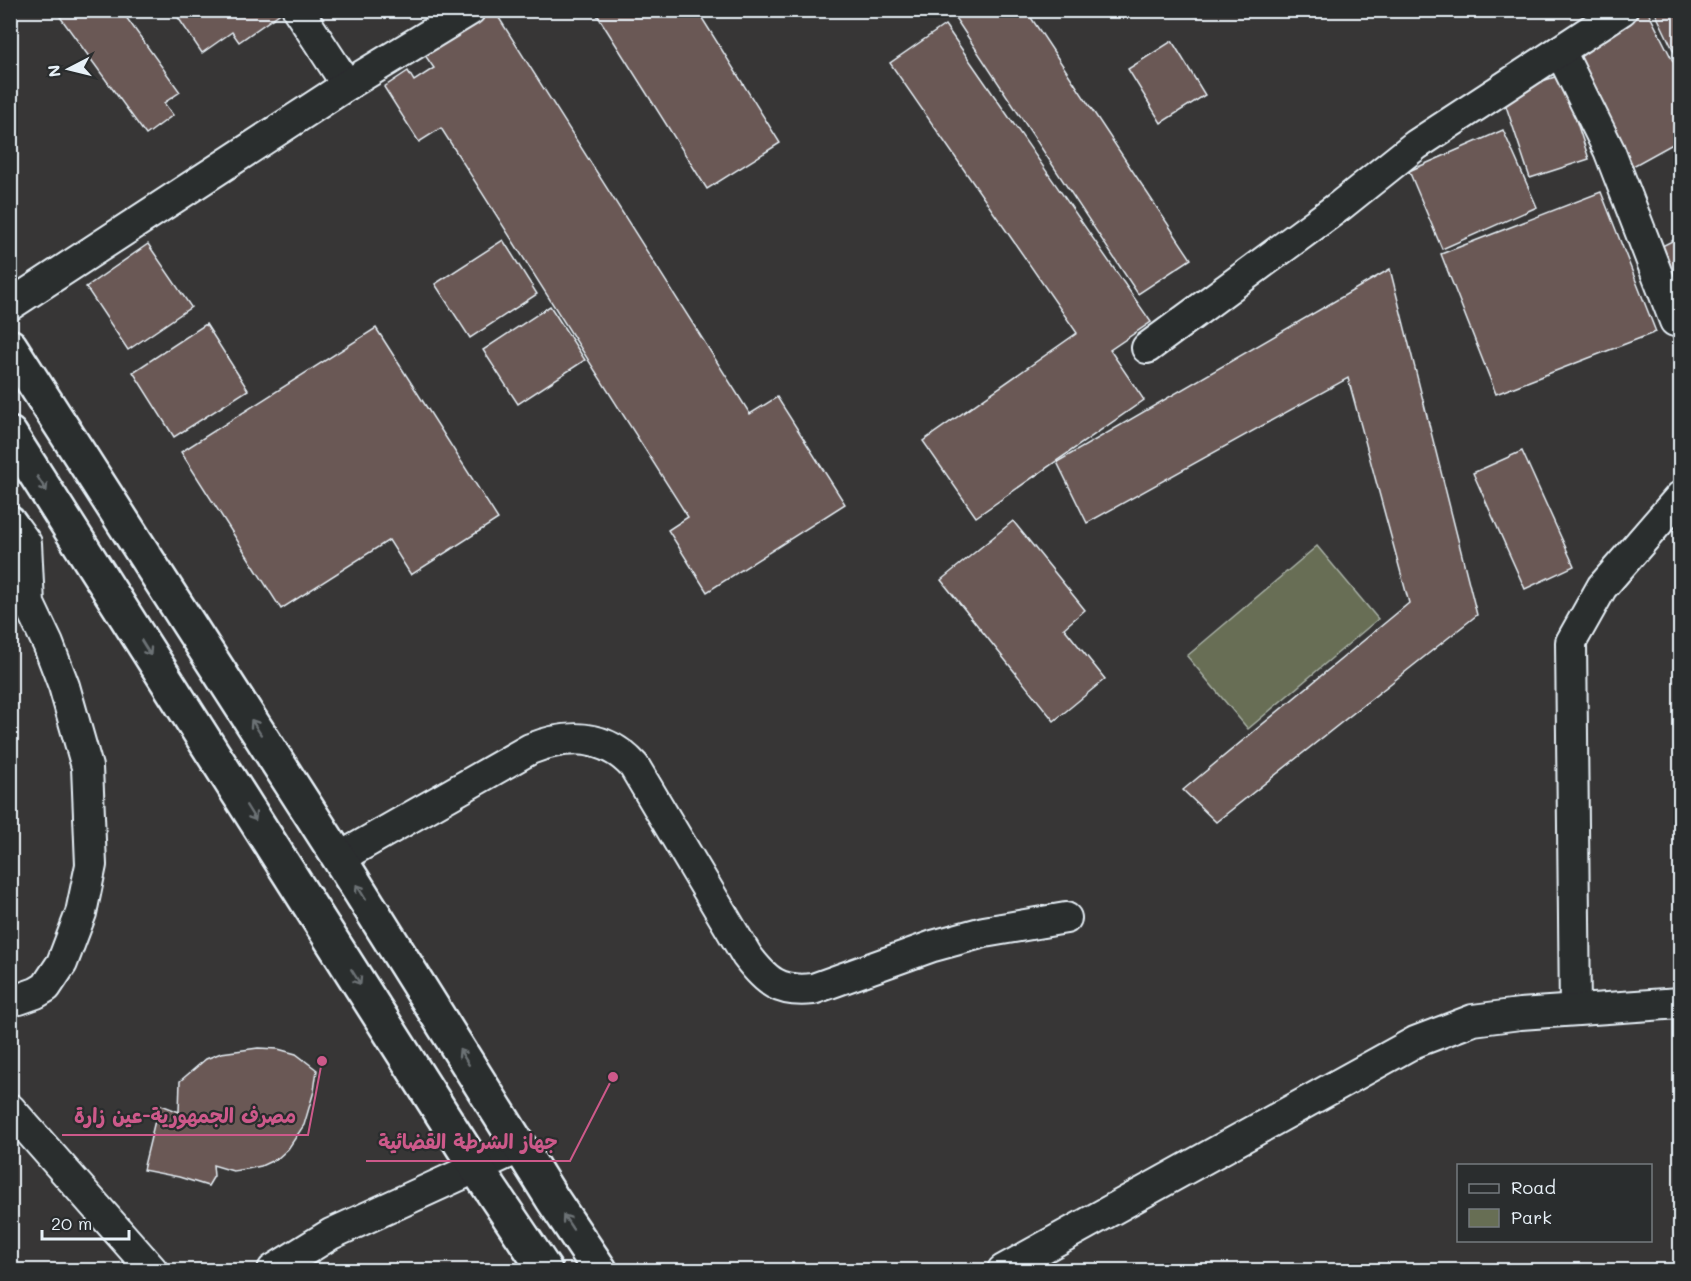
<svg xmlns="http://www.w3.org/2000/svg" width="1691" height="1281" viewBox="0 0 1691 1281" font-family="Mali,'Playpen Sans Arabic',sans-serif">
	<style>
		.green { fill: #676e54; stroke: #a8b0a6; stroke-width: 1.5 }
		.building { fill: #6a5854; stroke: #e8f1f8; stroke-width: 1.5 }
		.lines { fill: none; stroke-linecap: round; stroke-linejoin: round }
		.minor-casing { stroke: #e8f1f8; stroke-width: 34 }
		.highway-casing { stroke: #e8f1f8; stroke-width: 38 }
		.minor { stroke: #2a2d2e; stroke-width: 30 }
		.highway { stroke: #2a2d2e; stroke-width: 33 }
		.oneway { stroke: #6c7275 }
		.leader { fill: none; stroke: #cd598a; stroke-width: 2 }
		.callout-dot { fill: #cd598a; stroke: #2a2d2e; stroke-width: 2 }
		.callout-label { font-size: 20px; text-anchor: middle; font-weight: bold; fill: #cd598a; stroke: #2a2d2e; stroke-width: 4.5; stroke-linejoin: round; paint-order: stroke }
	</style>
	<rect width="100%" height="100%" fill="#373636"/>
	<filter id="ink" filterUnits="userSpaceOnUse"><feTurbulence type="fractalNoise" baseFrequency=".0167" numOctaves="2"/><feDisplacementMap in="SourceGraphic" scale="12" xChannelSelector="R" yChannelSelector="G"/><feConvolveMatrix kernelMatrix="1 2 1 2 8 2 1 2 1" color-interpolation-filters="sRGB"/></filter>
	<g filter="url(#ink)">
		<path class="green" d="M1317,546l61,73 -130,110 -61,-73z"/>
		<g class="building">
			<path d="M55,10h66l59,82 -16,11 9,12 -27,20z"/>
			<path d="M173,10h108l1,2 -43,30 -7,-10 -30,21z"/>
			<path d="M485,10h9l256,404 27,-17 68,107 -138,88 -39,-62 20,-13 -247,-389 -22,14 -35,-55 24,-16 6,10 20,-13 -12,-17z"/>
			<path d="M594,10h103l83,133 -73,46z"/>
			<path d="M950,10h76l165,249 -53,35z"/>
			<path d="M1634,10h13l33,65v65l-47,26 -64,-122z"/>
			<path d="M1654,10h26v54z"/>
			<path d="M945,25l206,297 -41,28 34,50 -168,117 -53,-76 154,-108 -187,-270z"/>
			<path d="M1172,41l33,54 -44,28 -33,-54z"/>
			<path d="M1561,75l28,84 -59,19 -28,-84z"/>
			<path d="M1503,130l34,77 -95,42 -33,-78z"/>
			<path d="M1601,192l55,140 -160,62 -55,-140z"/>
			<path d="M1680,237v54l-20,-44z"/>
			<path d="M503,240l34,54 -67,44 -35,-54z"/>
			<path d="M148,244l43,63 -63,43 -42,-63z"/>
			<path d="M1390,269l87,346 -261,207 -33,-32 226,-187 -61,-225 -261,145 -30,-61z"/>
			<path d="M550,306l35,54 -67,44 -35,-54z"/>
			<path d="M206,324l42,66 -74,47 -41,-65z"/>
			<path d="M376,328l122,191 -87,56 -22,-35 -108,69 -100,-157z"/>
			<path d="M1522,451l52,115 -49,23 -52,-116z"/>
			<path d="M1013,521l72,89 -21,18 41,51 -51,42 -113,-141z"/>
			<path d="M258,1048l20,1 18,5 21,16 -3,21 -10,34 -16,24 -10,9 -17,8 -14,3 -14,2 -20,-6 1,11 -6,10 -29,-9 -36,-7 16,-66 20,8 1,-31 26,-22 15,-6z"/>
		</g>
		<g class="lines">
			<defs>
				<g id="minor">
					<path d="M298,10l49,75"/>
					<path d="M1560,51l49,99 66,171"/>
					<path d="M10,305l337,-220 123,-75"/>
					<path d="M1147,348l194,-143 75,-60 206,-135"/>
					<path d="M10,521l16,22 3,61 19,40 16,42 23,81 4,98 -10,48 -19,50 -16,24 -10,6 -17,6 -9,-1"/>
					<path d="M339,858l191,-109c38,-15 75,-15 104,17l113,190c19,25 32,37 66,33l120,-43 51,-14 82,-14"/>
					<path d="M1575,1010l-4,-368 31,-55 78,-90"/>
					<path d="M10,1109l142,161"/>
					<path d="M273,1270l58,-36 190,-87"/>
					<path d="M1003,1270l412,-228 58,-22 47,-6 160,-11"/>
				</g>
				<g id="highway">
					<path d="M10,346l329,512 214,342 47,70"/>
					<path d="M10,434l467,735 68,101"/>
				</g>
			</defs>
			<use href="#minor" class="minor-casing"/>
			<use href="#highway" class="highway-casing"/>
			<use href="#minor" class="minor"/>
			<use href="#highway" class="highway"/>
		</g>
		<defs><path id="oneway-shaft" d="M-6 0H5M1.5-3L5.5 0L1.5 3" fill="none" stroke-width="1.6" stroke-linecap="round" stroke-linejoin="round" transform="scale(1.5)"/></defs>
		<g class="oneway">
			<use href="#oneway-shaft" transform="translate(42 484) rotate(58)"/>
			<use href="#oneway-shaft" transform="translate(146 648) rotate(58)"/>
			<use href="#oneway-shaft" transform="translate(256 727) rotate(-123)"/>
			<use href="#oneway-shaft" transform="translate(251 813) rotate(58)"/>
			<use href="#oneway-shaft" transform="translate(361 892) rotate(-122)"/>
			<use href="#oneway-shaft" transform="translate(356 977) rotate(58)"/>
			<use href="#oneway-shaft" transform="translate(464 1057) rotate(-122)"/>
			<use href="#oneway-shaft" transform="translate(568 1222) rotate(-124)"/>
		</g>
	</g>
	<path class="leader" d="M322 1061L308 1135H62M613 1077L570 1161H366"/>
	<g class="callout-dot">
		<circle cx="322" cy="1061" r="6"/>
		<circle cx="613" cy="1077" r="6"/>
	</g>
	<g class="callout-label">
		<text x="185" y="1123">مصرف الجمهورية-عين زارة</text>
		<text x="468" y="1149">جهاز الشرطة القضائية</text>
	</g>
	<rect width="1691" height="1281" fill="none" stroke="#2a2d2e" stroke-width="36"/>
	<rect x="18" y="18" width="1655" height="1245" fill="none" stroke="#e8f1f8" stroke-width="2" filter="url(#ink)"/>
	<rect x="1457" y="1164" width="195" height="78" fill="#2a2d2e" stroke="#767b7f" stroke-width="1.5"/>
	<rect x="1469" y="1184" width="30" height="9" fill="#2a2d2e" stroke="#767b7f" stroke-width="1.5"/>
	<text x="1511" y="1194" font-size="18" fill="#e8f1f8">Road</text>
	<rect x="1469" y="1209" width="30" height="18" fill="#676e54" stroke="#767b7f" stroke-width="1.5"/>
	<text x="1511" y="1224" font-size="18" fill="#e8f1f8">Park</text>
	<g transform="translate(69 69) rotate(263)" stroke="#2a2d2e" stroke-width="4.5" paint-order="stroke">
	<path d="M0-4.5L10 22L0 15L-10 22Z" fill="#e8f1f8"/>
	<text y="-9" font-size="16" font-weight="bold" text-anchor="middle" fill="#e8f1f8">N</text>
	</g>
	<path d="M42 1230v9h87v-9" fill="none" stroke="#e8f1f8" stroke-width="3"/>
	<text x="51" y="1230" font-size="18" fill="#e8f1f8" stroke="#2a2d2e" stroke-width="4.5" paint-order="stroke">20 m</text>
</svg>
